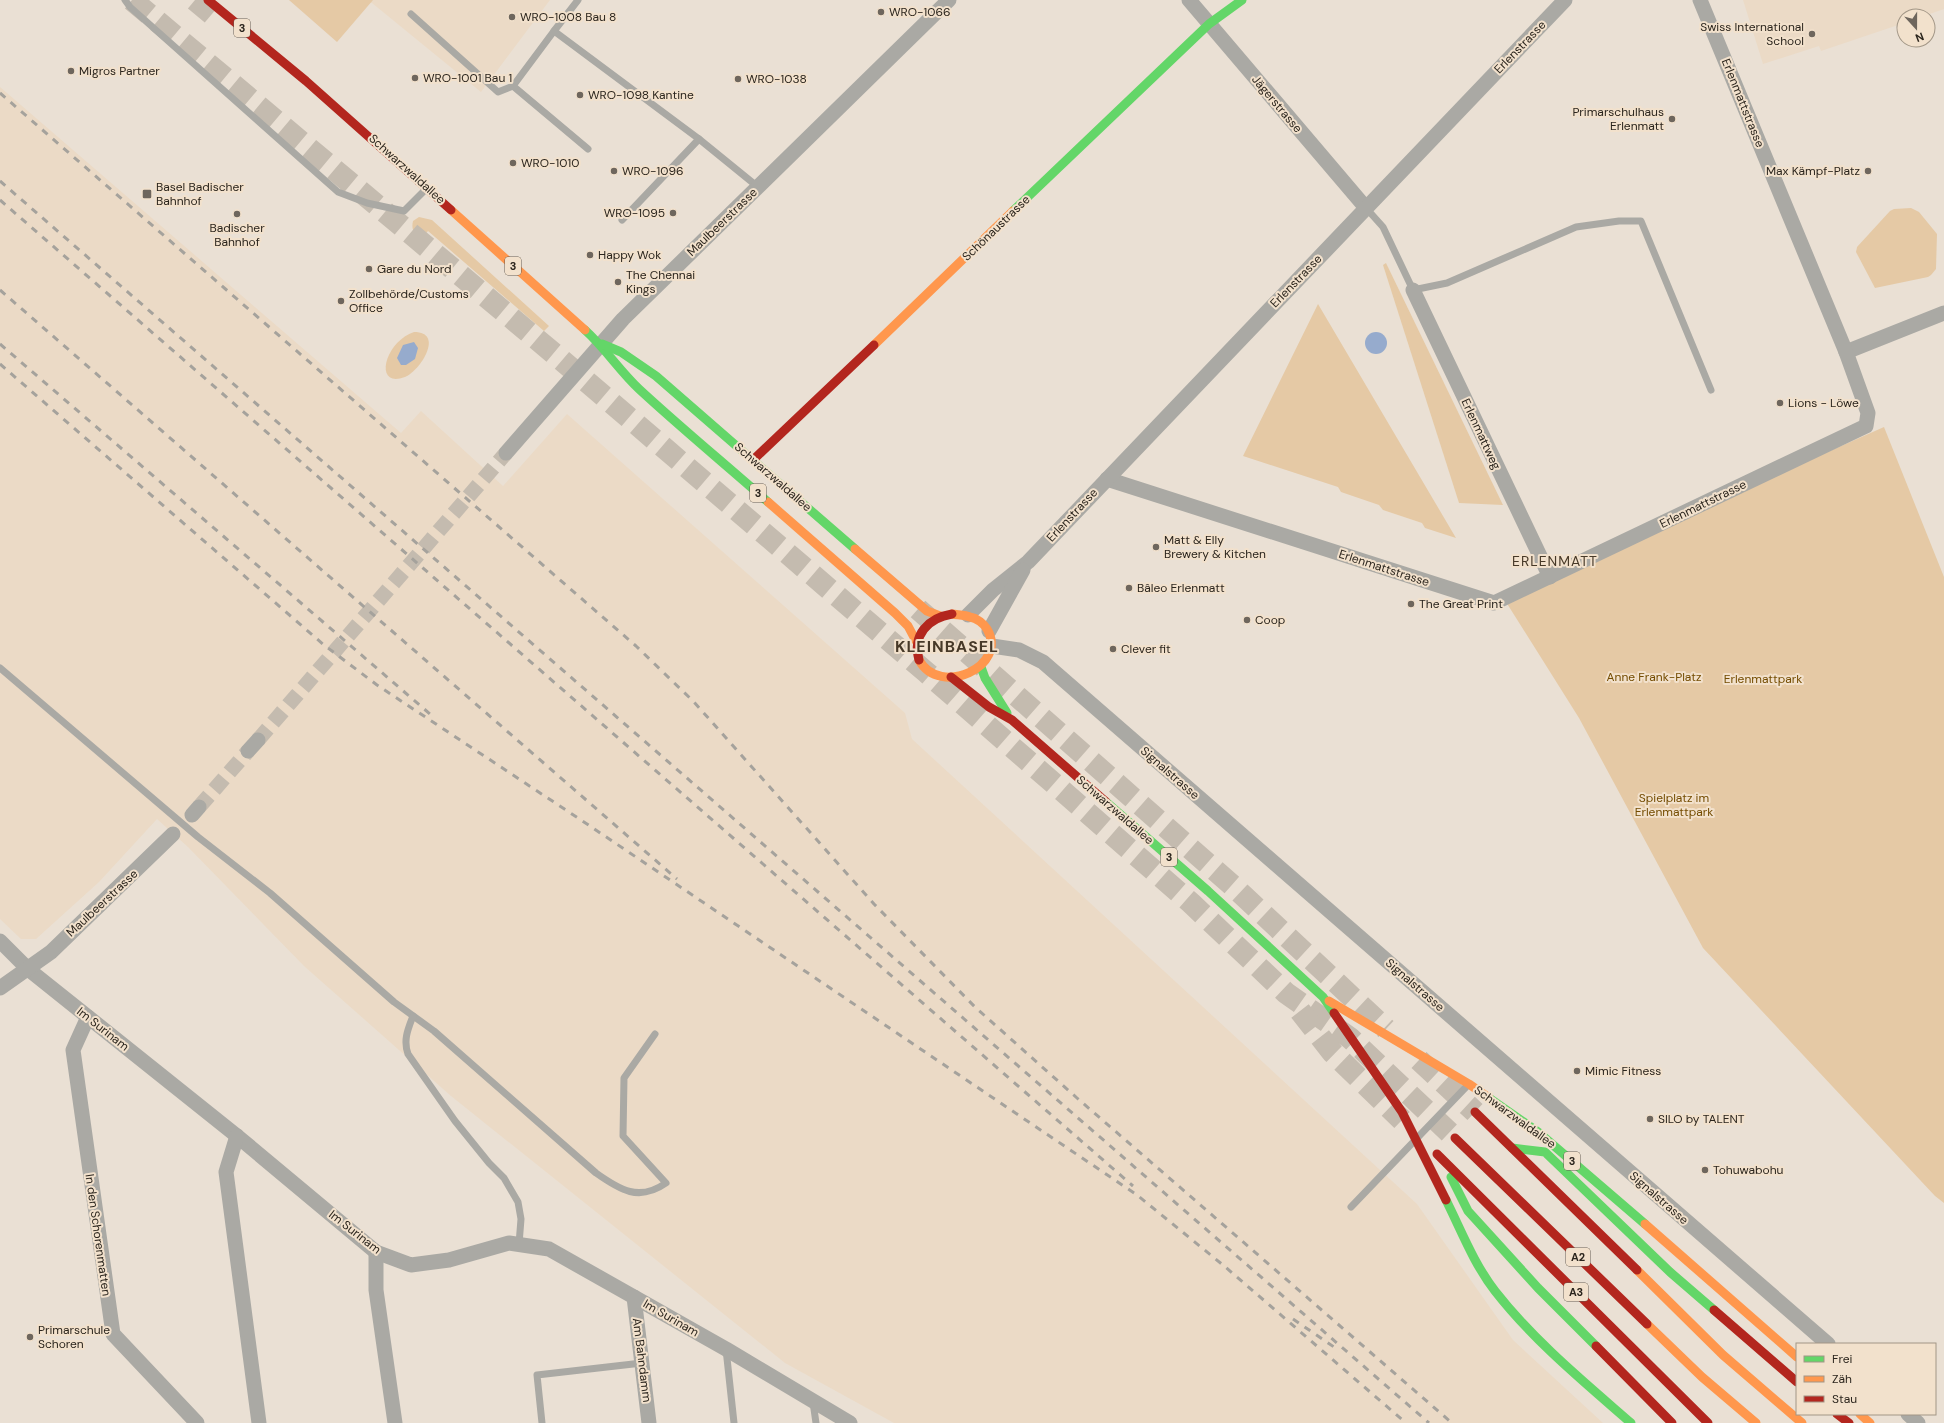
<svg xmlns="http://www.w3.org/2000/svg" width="1944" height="1423" viewBox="0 0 1944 1423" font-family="'DM Sans',sans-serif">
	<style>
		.built { fill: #ebdac6 }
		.green { fill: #e5c9a5 }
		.water { fill: #96abcd }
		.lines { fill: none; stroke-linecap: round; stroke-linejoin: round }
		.street-tunnel { stroke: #c4bbaf; stroke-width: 15; stroke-dasharray: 15 8; stroke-linecap: butt }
		.highway-tunnel { stroke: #c4bbaf; stroke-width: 22; stroke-dasharray: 22 11; stroke-linecap: butt }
		.lane { stroke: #aaa9a4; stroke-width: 7 }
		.street { stroke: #aaa9a4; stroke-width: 15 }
		.fast { stroke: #63d668; stroke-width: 9 }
		.slow { stroke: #ff974d; stroke-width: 9 }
		.jam { stroke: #b3261e; stroke-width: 9 }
		.rail { stroke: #a5a29c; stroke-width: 3; stroke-dasharray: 7 7; stroke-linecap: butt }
		.poi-dot { fill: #6e665d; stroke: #f2e1cc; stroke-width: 1.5 }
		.labels { text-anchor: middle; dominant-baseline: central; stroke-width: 4; stroke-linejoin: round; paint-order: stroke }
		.shield { fill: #f2e1cc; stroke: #675d52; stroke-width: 1 }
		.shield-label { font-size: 11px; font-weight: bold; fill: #2b251d }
		.poi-label { font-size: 12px; fill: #2b251d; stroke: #f2e1cc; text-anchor: start }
		.street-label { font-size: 12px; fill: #2b251d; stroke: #f2e1cc }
		.park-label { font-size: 12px; fill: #744c01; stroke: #f2e1cc }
		.quarter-label { font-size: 14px; letter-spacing: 1px; fill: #473928; stroke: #f2e1cc }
		.district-label { font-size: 16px; font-weight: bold; letter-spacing: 1px; fill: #473928; stroke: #f2e1cc }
	</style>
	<rect width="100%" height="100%" fill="#eae0d4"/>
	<g class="built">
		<path d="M289,0h261l-69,92 -109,-89z"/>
		<path d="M1743,0h201v9l-20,7h-20v7l-83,28 -2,-5 -56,18z"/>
		<path d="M0,87l401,346 20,-22 82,75 64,-72 338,299 7,26 505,465 96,136 90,83h-709l-109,-60 -334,-267 -147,-130 -116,-119 -31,-28 -58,63 -63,57h-15l-21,-20z"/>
	</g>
	<g class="green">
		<path d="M289,0h84l-36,42z"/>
		<path d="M1911,208l8,4 18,22 -1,35 -5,6 -3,2 -53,11 -19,-36 1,-5 33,-36 4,-2z"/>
		<path d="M419,217l13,3 117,106 -5,5 -116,-100 -7,8c-7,-6 -10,-9 -8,-18z"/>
		<path d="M1386,263l117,242 -44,-2 -76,-238z"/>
		<path d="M1318,304l138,234 -31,-10 -3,-5 -39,-13 -4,-5 -38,-13 -3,-5 -95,-31z"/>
		<path d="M414,332c31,0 6,39 -9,45 -32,12 -21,-35 9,-45z"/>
		<path d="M1884,427l60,150v626l-9,-7 -232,-248 -124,-230 -73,-116 225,-107z"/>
	</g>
	<g class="water">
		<circle cx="1376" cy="343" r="11"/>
		<path d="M414,342l4,6 -3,11 -9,6h-5l-4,-7 6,-13z"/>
	</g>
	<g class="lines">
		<g class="street-tunnel">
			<path d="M258,740l248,-287"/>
			<path d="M199,807l49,-56"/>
		</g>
		<g class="highway-tunnel">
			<path d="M132,0l426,357 368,315 265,231 95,90 64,45 105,100"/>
			<path d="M195,0l25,21"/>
			<path d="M918,609l316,278 152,142"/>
			<path d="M1300,1011l32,41 70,68"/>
			<path d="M1419,1060l56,52"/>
		</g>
		<g class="lane">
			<path d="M125,0l5,7 208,185 29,11 37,8 21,-21"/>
			<path d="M578,0l-24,31 145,108 59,48"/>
			<path d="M411,14l87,78 15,-6"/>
			<path d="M554,31l-41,55 75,63"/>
			<path d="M1366,208l17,19 30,63 34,-7 129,-56 43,-6h22l70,169"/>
			<path d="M622,220l77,-81"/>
			<path d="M0,668l198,169 72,56 124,109 40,29 162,142c24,17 43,29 70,10l-43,-47 1,-58 31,-44"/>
			<path d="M413,1016c-5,13 -10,24 -5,38l47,67 34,42 15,15 14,24 3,17 -2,25"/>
			<path d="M1351,1207l116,-121"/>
			<path d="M726,1349l8,74"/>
			<path d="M813,1402l3,21"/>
			<path d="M542,1423l-5,-48 105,-12"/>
		</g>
		<g class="street">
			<path d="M1189,0l177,208"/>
			<path d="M1413,290l137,287"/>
			<path d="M1846,352l98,-39"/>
			<path d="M506,453l117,-134 326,-319"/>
			<path d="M1107,479l387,124 372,-177 2,-13 -22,-61 -146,-352"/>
			<path d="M968,615l25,-25 35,-28 537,-562"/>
			<path d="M989,631l34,-61"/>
			<path d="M992,646l27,4 24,12 785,682"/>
			<path d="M248,751l10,-11"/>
			<path d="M192,815l7,-8"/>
			<path d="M0,941l28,28 209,167 139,116 35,13 38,-5 60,-17 40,6 177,100 124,74"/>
			<path d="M0,988l51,-36 122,-118"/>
			<path d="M88,1017l-15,33 40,284 84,89"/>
			<path d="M237,1136l-11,36 33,251"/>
			<path d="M376,1252v38l19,133"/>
			<path d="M634,1297l15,126"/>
			<path d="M1908,1414l10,9"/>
		</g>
		<g class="fast">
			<path d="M1013,211l196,-187 33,-24"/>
			<path d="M585,330c20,18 34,40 54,59 41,38 86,75 129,113"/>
			<path d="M602,344l19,8 35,24 199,173"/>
			<path d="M981,667l4,11 22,35"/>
			<path d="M1106,802l102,89 115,106 11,16"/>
			<path d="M1489,1098l49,34 107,92"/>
			<path d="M1512,1148l33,4 125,120 44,38"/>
			<path d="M1451,1177l17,34 70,77 58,58"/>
			<path d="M1446,1200c15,30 28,64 49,91 39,50 89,91 136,132"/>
		</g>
		<g class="slow">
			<path d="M451,210l134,120"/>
			<path d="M874,345l139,-134"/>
			<path d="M768,502l127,111 13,13 8,15"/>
			<path d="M855,549l72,62 13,5"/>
			<path d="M919,660c21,38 90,6 68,-31 -3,-5 -10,-11 -17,-12 -5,-2 -12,-2 -18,-3"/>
			<path d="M1329,1001l140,83 20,14"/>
			<path d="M1645,1224l152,133"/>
			<path d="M1637,1270l86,85 79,68"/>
			<path d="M1647,1324l55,53 54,46"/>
			<path d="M1860,1414l10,9"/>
		</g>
		<g class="jam">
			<path d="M208,0l98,81 145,129"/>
			<path d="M753,460l121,-115"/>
			<path d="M919,660c-7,-25 9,-42 33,-46"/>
			<path d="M951,677l38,30 23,13 94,82"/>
			<path d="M1334,1013l68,99 44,88"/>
			<path d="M1475,1112l162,158"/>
			<path d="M1455,1138l192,186"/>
			<path d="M1437,1154l271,269"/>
			<path d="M1714,1310l83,72"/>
			<path d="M1596,1346l76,77"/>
			<path d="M1837,1414l12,9"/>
		</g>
		<g class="rail">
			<path d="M0,93l636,553 58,56 180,202 101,103 102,91 375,325"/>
			<path d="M0,181l1429,1242"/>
			<path d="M0,200l1133,986"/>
			<path d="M0,290l677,589"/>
			<path d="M0,344l430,370"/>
			<path d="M0,364l324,281 53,40 210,139 550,371 86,70 183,158"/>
			<path d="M1293,1319l41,28"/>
		</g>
	</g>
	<g class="poi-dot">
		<circle cx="881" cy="12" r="4"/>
		<circle cx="512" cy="17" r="4"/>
		<circle cx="1812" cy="34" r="4"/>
		<circle cx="71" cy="71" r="4"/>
		<circle cx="415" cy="78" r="4"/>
		<circle cx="738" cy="79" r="4"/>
		<circle cx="580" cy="95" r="4"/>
		<circle cx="1672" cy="119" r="4"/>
		<circle cx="513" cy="163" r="4"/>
		<circle cx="614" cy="171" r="4"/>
		<circle cx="1868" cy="171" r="4"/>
		<rect x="142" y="189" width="10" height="10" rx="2"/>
		<circle cx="673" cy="213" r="4"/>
		<circle cx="237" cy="214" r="4"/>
		<circle cx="590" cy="255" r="4"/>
		<circle cx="369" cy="269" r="4"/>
		<circle cx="618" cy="282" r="4"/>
		<circle cx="341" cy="301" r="4"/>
		<circle cx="1780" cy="403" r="4"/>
		<circle cx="1156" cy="547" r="4"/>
		<circle cx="1129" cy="588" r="4"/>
		<circle cx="1411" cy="604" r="4"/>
		<circle cx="1247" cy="620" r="4"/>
		<circle cx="1113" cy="649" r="4"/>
		<circle cx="1577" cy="1071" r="4"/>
		<circle cx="1650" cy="1119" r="4"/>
		<circle cx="1705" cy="1170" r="4"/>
		<circle cx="30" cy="1337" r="4"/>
	</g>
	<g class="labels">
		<g class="shield">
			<rect x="234" y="19" width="16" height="18" rx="3"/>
			<rect x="505" y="257" width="16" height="18" rx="3"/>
			<rect x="750" y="484" width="16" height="18" rx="3"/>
			<rect x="1161" y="848" width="16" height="18" rx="3"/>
			<rect x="1564" y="1152" width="16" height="18" rx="3"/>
			<rect x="1566" y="1248" width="24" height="18" rx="3"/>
			<rect x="1564" y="1283" width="24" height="18" rx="3"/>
		</g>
		<g class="shield-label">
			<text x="242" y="28">3</text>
			<text x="513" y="266">3</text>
			<text x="758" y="493">3</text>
			<text x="1169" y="857">3</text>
			<text x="1572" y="1161">3</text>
			<text x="1578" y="1257">A2</text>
			<text x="1576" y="1292">A3</text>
		</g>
		<g class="poi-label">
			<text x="889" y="12">WRO-1066</text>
			<text x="520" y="17">WRO-1008 Bau 8</text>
			<text x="1804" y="27" text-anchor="end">Swiss International<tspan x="1804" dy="14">School</tspan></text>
			<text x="79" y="71">Migros Partner</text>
			<text x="423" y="78">WRO-1001 Bau 1</text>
			<text x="746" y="79">WRO-1038</text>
			<text x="588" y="95">WRO-1098 Kantine</text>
			<text x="1664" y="112" text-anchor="end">Primarschulhaus<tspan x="1664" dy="14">Erlenmatt</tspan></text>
			<text x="521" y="163">WRO-1010</text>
			<text x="622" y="171">WRO-1096</text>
			<text x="1860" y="171" text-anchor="end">Max Kämpf-Platz</text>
			<text x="156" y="187">Basel Badischer<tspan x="156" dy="14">Bahnhof</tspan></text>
			<text x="665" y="213" text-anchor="end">WRO-1095</text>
			<text x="237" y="228" text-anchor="middle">Badischer<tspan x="237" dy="14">Bahnhof</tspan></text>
			<text x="598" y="255">Happy Wok</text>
			<text x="377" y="269">Gare du Nord</text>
			<text x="626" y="275">The Chennai<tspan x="626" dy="14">Kings</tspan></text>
			<text x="349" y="294">Zollbehörde/Customs<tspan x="349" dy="14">Office</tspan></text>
			<text x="1788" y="403">Lions - Löwe</text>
			<text x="1164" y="540">Matt &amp; Elly<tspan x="1164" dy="14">Brewery &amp; Kitchen</tspan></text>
			<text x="1137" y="588">Bâleo Erlenmatt</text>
			<text x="1419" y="604">The Great Print</text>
			<text x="1255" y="620">Coop</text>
			<text x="1121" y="649">Clever fit</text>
			<text x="1585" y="1071">Mimic Fitness</text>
			<text x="1658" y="1119">SILO by TALENT</text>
			<text x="1713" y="1170">Tohuwabohu</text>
			<text x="38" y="1330">Primarschule<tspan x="38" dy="14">Schoren</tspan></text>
		</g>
		<g class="street-label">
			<text transform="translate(1520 47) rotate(-46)">Erlenstrasse</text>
			<text transform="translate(1743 103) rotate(68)">Erlenmattstrasse</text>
			<text transform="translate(1277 104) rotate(50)">Jägerstrasse</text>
			<text transform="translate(407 169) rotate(42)">Schwarzwaldallee</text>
			<text transform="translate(722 222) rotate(-44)">Maulbeerstrasse</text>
			<text transform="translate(996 228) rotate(-44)">Schönaustrasse</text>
			<text transform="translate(1296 281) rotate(-46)">Erlenstrasse</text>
			<text transform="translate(1481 434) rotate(65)">Erlenmattweg</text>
			<text transform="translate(773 477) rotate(41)">Schwarzwaldallee</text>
			<text transform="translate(1703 504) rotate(-26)">Erlenmattstrasse</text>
			<text transform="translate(1072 515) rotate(-47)">Erlenstrasse</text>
			<text transform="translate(1384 568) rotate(18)">Erlenmattstrasse</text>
			<text transform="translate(1170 773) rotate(41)">Signalstrasse</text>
			<text transform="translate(1115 810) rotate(41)">Schwarzwaldallee</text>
			<text transform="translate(102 903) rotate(-43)">Maulbeerstrasse</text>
			<text transform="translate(1415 985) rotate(41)">Signalstrasse</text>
			<text transform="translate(103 1029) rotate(38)">Im Surinam</text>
			<text transform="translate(1515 1117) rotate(36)">Schwarzwaldallee</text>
			<text transform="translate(1659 1198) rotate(41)">Signalstrasse</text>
			<text transform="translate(355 1232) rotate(38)">Im Surinam</text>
			<text transform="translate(98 1235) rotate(82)">In den Schorenmatten</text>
			<text transform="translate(671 1318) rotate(30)">Im Surinam</text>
			<text transform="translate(642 1360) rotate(83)">Am Bahndamm</text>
		</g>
		<g class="park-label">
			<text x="1654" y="677">Anne Frank-Platz</text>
			<text x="1763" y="679">Erlenmattpark</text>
			<text x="1674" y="798">Spielplatz im<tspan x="1674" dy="14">Erlenmattpark</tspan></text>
		</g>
		<g class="quarter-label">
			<text x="1555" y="561">ERLENMATT</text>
		</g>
		<g class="district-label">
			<text x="947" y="646">KLEINBASEL</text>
		</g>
	</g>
	<rect x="1796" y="1343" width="140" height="72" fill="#f2e1cc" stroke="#a29686"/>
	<rect x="1804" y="1356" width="20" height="6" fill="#63d668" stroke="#a29686"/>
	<text x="1832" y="1363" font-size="12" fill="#2b251d">Frei</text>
	<rect x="1804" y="1376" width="20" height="6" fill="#ff974d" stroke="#a29686"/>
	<text x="1832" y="1383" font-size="12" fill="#2b251d">Zäh</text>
	<rect x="1804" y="1396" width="20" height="6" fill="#b3261e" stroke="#a29686"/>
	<text x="1832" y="1403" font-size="12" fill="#2b251d">Stau</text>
	<g transform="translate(1916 28) rotate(159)"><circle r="19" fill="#f2e1cc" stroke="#a29686"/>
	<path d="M0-3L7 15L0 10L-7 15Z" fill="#6e665d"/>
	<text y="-6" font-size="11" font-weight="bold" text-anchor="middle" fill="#2b251d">N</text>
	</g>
</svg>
